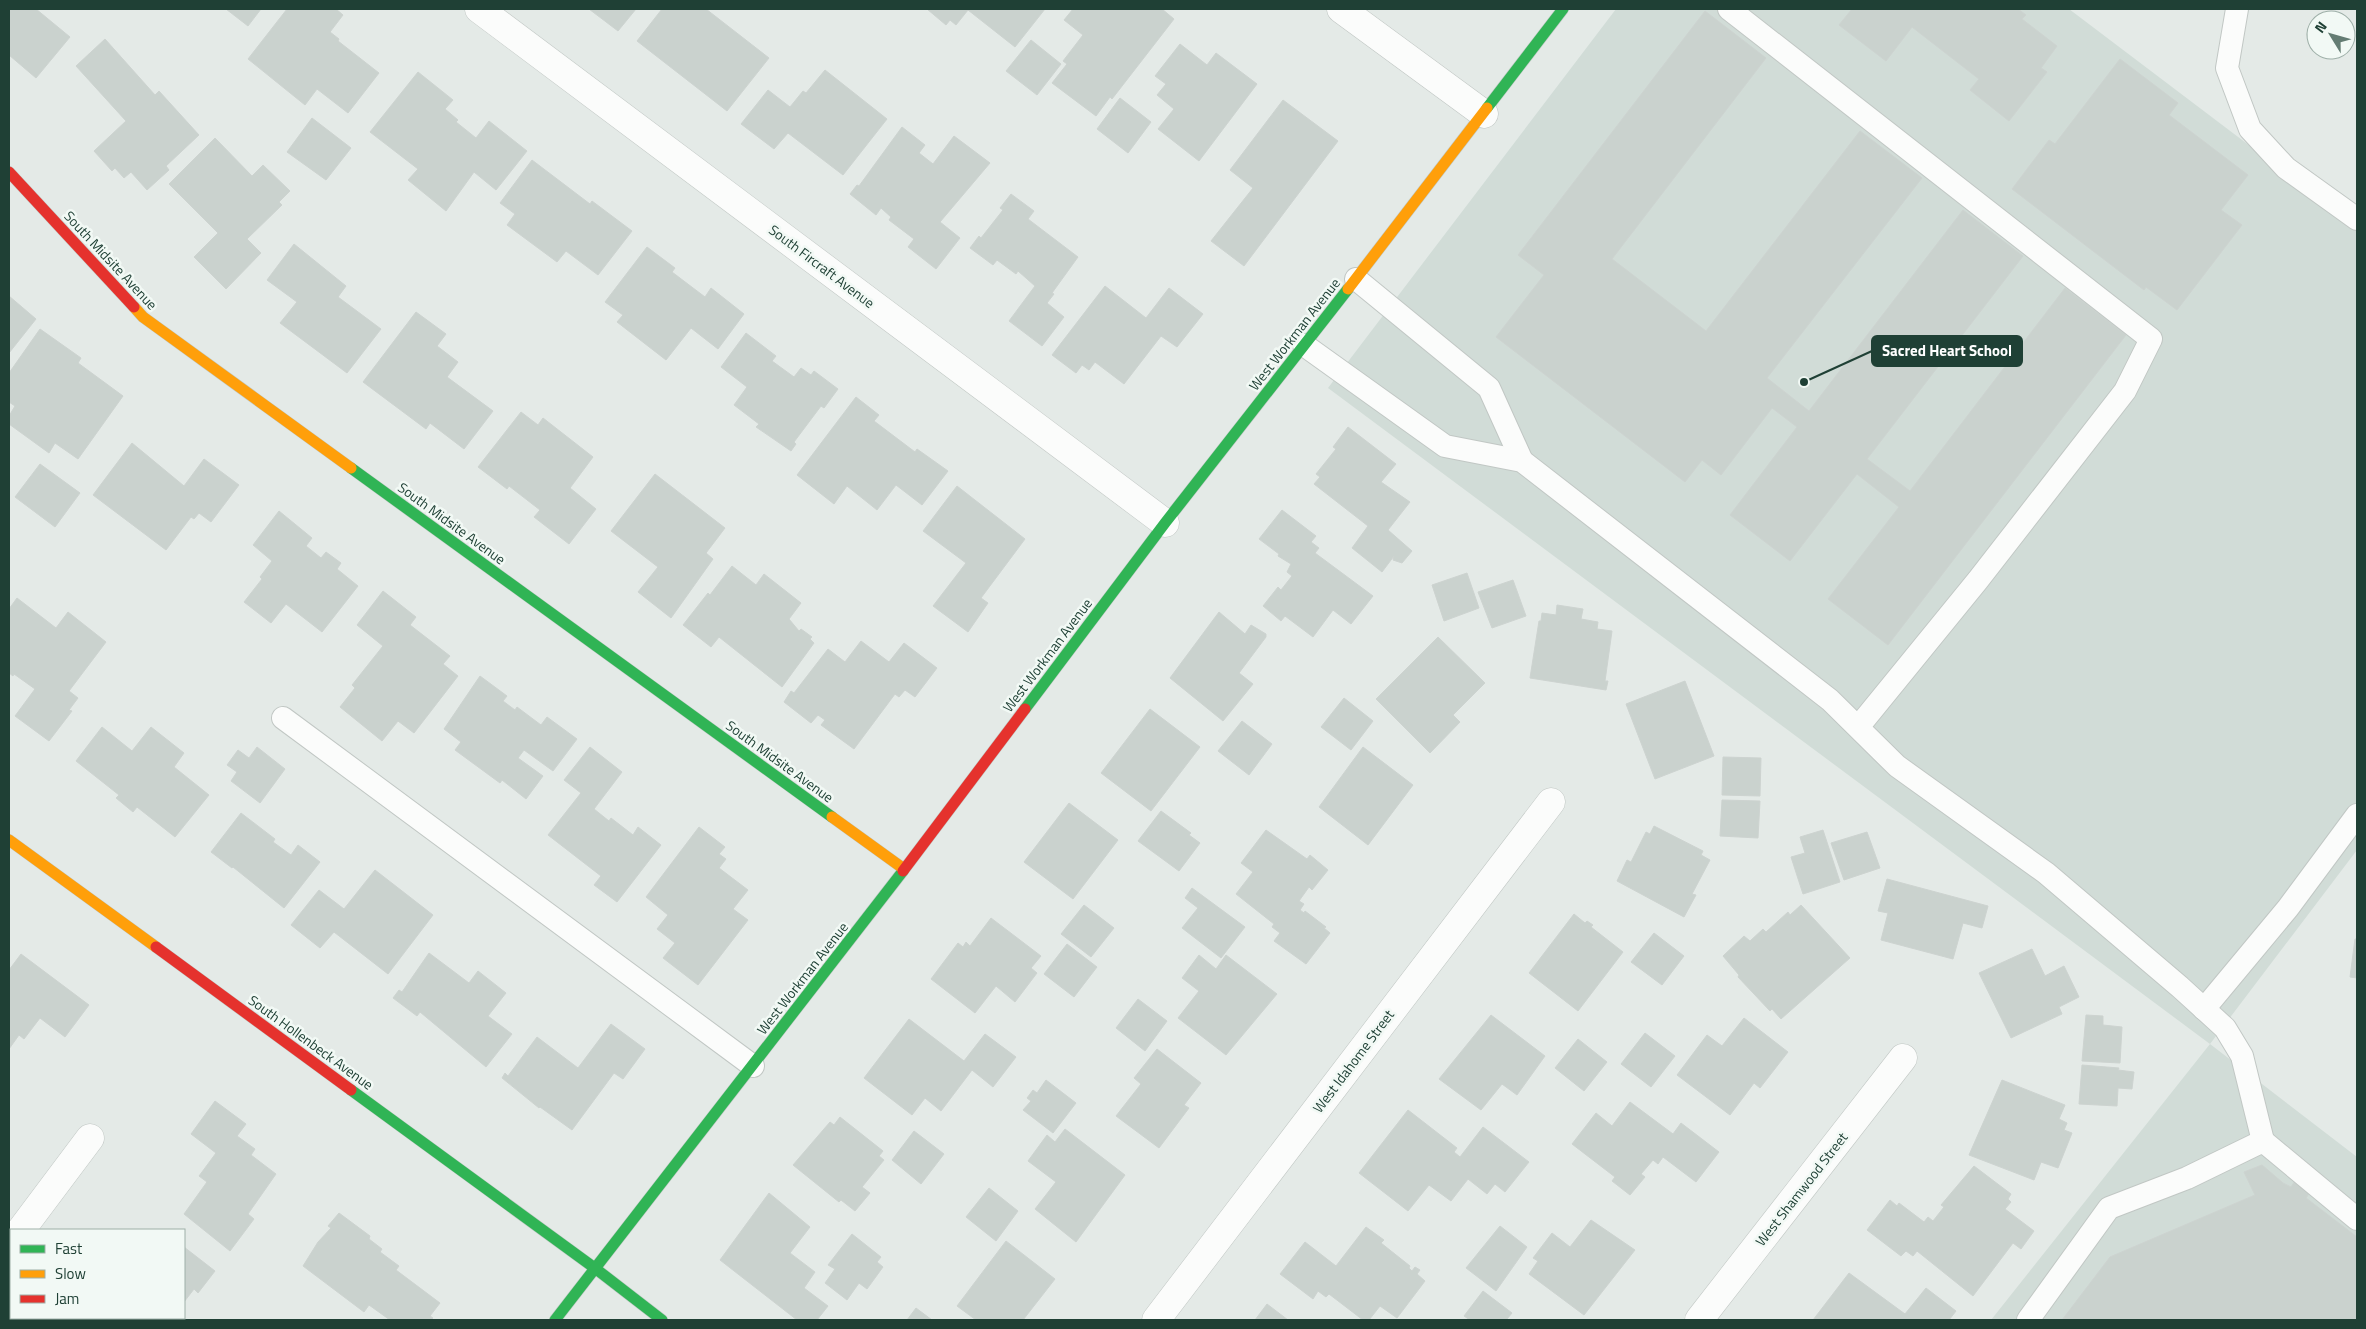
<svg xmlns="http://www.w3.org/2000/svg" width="2366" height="1329" viewBox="0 0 2366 1329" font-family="'Titillium Web',sans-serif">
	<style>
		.built { fill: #d1dcd7 }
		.building { fill: #cad2ce; stroke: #cdd3d0 }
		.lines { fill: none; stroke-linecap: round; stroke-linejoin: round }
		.lane-casing { stroke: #c1c7c4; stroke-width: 24 }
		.street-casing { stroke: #c1c7c4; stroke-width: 29 }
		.fast-casing { stroke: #bfc8c4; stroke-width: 12 }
		.slow-casing { stroke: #bfc8c4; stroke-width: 12 }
		.jam-casing { stroke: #bfc8c4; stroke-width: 12 }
		.lane { stroke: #fbfcfb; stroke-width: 22 }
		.street { stroke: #fbfcfb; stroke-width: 28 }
		.fast { stroke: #30b455; stroke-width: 11 }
		.slow { stroke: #ff9f0a; stroke-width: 11 }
		.jam { stroke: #e5322d; stroke-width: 11 }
		.labels { text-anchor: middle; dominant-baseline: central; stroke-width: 5; stroke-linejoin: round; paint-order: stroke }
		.street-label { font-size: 14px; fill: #1f4035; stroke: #f2f9f5 }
		.leader { fill: none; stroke: #1f4035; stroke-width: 2 }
		.callout-dot { fill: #1f4035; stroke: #f2f9f5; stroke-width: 2 }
		.callout { fill: #1f4035; stroke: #1f4035; stroke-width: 2 }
		.callout-label { font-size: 15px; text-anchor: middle; font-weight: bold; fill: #fff }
	</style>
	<rect width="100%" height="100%" fill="#e4eae7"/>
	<path class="built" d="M1616,9h453l288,218v623l-147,194 147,113v163h-366l219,-276 -882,-656z"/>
	<g class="building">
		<path d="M9,9h27l34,28 -34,41 -27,-23z"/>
		<path d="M226,9h35l-13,17z"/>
		<path d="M287,9h49l7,6 -13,17 9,7 -1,2 41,32 -31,40 -31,-24 -12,16 -57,-46z"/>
		<path d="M589,9h47l-18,22z"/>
		<path d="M662,9h44l63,49 -42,53 -90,-70z"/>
		<path d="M927,9h118l-30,38 -47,-37 -12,15 -6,-5 -4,5z"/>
		<path d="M1073,9h89l12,10 -62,80 -2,-2 -14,19 -44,-33 15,-19 -4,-3 20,-26 -19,-15z"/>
		<path d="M1852,9h166l8,6 -4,4 35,27 -16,22 6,4 -38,49 -39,-31 9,-11 -67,-52 -26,34 -47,-36z"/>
		<path d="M1705,11l61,47 -154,201 94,72 154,-200 62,47 -155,200 42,33 154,-201 60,46 -156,203 43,32 155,-203 61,47 -238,310 -60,-46 71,-92 -42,-33 -67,87 -60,-46 67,-88 -25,-19 -51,67 -19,-15 -17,22 -189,-145 48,-62 -26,-20z"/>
		<path d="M105,39l50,56 4,-4 40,44 -33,31 3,4 -22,20 -16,-18 -7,6 -9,-10 -3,3 -18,-20 32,-30 -50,-55z"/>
		<path d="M1031,40l30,24 -24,31 -31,-24z"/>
		<path d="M1180,44l27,21 9,-12 41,31 -58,77 -41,-32 16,-20 -17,-14 9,-11 -11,-8z"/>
		<path d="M2120,59l58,44 -9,12 79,60 -27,35 21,15 -65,85 -31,-23 -2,3 -132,-101 37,-49 6,4z"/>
		<path d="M825,70l62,49 -44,56 -55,-42 -14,16 -33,-25 27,-34 22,17 13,-16 3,2z"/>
		<path d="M418,72l35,28 -8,9 13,11 -2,2 20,16 13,-17 38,30 -31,39 -22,-18 -28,39 -38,-31 10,-11 -48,-37z"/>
		<path d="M1120,98l31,24 -23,31 -31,-24z"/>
		<path d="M1283,100l55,41 -94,125 -33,-25 42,-53 -23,-18z"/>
		<path d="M312,118l39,30 -25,32 -39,-28z"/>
		<path d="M902,127l23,18 -6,8 14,11 21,-28 36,27 -50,59 20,16 -24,31 -28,-22 6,-8 -25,-19 2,-3 -10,-9 -5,7 -26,-21 7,-9 2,1z"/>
		<path d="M215,138l37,38 11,-11 27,26 -11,11 3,3 -35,34 14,14 -35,36 -32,-32 24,-24 -49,-49z"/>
		<path d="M532,160l58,44 2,-3 40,30 -34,44 -32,-24 -9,11 -50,-37 8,-11 -15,-11z"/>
		<path d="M1011,194l23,17 -6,8 50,38 -26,36 2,1 -7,9 17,14 -22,29 -33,-25 26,-35 -17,-15 -2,3 -19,-14 -4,5 -23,-17 9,-12 2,2 22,-28 -3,-2z"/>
		<path d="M294,244l52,42 -8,11 43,32 -34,44 -67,-50 17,-21 -30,-22z"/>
		<path d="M647,247l28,21 -3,4 33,25 6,-9 33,26 -26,35 -27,-21 -25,32 -49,-38 6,-7 -18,-13z"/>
		<path d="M1105,286l41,32 23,-30 34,26 -26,33 -16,-11 -37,48 -29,-22 -6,8 -7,-5 -6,8 -24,-18z"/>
		<path d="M9,296l27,23 -27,34z"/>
		<path d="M416,312l30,22 -9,12 21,16 -11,15 46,34 -29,38 -34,-26 -4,6 -63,-47z"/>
		<path d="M40,329l41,29 -3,5 45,33 -45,63 -23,-16 -6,10 -40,-29v-8l6,-10 -6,-4v-29z"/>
		<path d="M746,333l30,23 -4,5 22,16 7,-9 10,7 3,-4 24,18 -14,19 -3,-2 -27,36 2,2 -5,7 -35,-24 3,-3 -25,-19 13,-18 -26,-20z"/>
		<path d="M856,397l23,18 -5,6 41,31 2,-3 31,22 -26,34 -26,-20 -19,25 -30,-24 -13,18 -37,-29z"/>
		<path d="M521,412l17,13 5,-7 50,39 -23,31 26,21 -27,35 -35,-27 6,-7 -31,-24 -2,3 -29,-22z"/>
		<path d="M1348,427l48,37 -15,18 29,20 -22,28 24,21 -10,12 -9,-3 1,-4 -12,16 -30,-24 16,-22 -54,-42 6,-7 -4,-3 20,-25 -3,-2z"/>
		<path d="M132,443l52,43 20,-27 35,26 -28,37 -12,-9 -5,6 -3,-2 -25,33 -73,-55z"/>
		<path d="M40,464l40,29 -25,34 -40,-30z"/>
		<path d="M655,474l70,54 -19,25 7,6 -42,59 -33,-26 20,-25 -47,-36z"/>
		<path d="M957,486l68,53 -44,59 7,5 -20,29 -35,-26 33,-43 -43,-32z"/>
		<path d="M1282,510l34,26 -5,6 8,6 -4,5 58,43 -22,28 -18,-14 -20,27 -28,-21 -4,5 -18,-15 15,-19 3,3 11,-14 -5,-4 4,-8 -13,-8 1,-2 -20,-15z"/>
		<path d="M279,511l33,27 -6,8 15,12 5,-6 15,11 -4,6 21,17 -36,46 -36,-28 -15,19 -27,-21 18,-23 -2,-2 12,-16 -19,-16z"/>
		<path d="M732,566l24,19 8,-11 37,29 -12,16 10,12 2,-2 11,8 -2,2 4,4 -32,44 -63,-50 -8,10 -28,-22 25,-32 2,2z"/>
		<path d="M1467,573l12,35 -35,13 -12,-36z"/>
		<path d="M1513,580l13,36 -34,12 -14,-36z"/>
		<path d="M383,591l33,26 -6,8 40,31 -7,8 15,12 -44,57 -16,-12 -16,20 -42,-34 15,-19 -3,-3 31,-39 -26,-21z"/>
		<path d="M17,598l39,30 12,-16 38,30 -37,49 9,7 -9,12 3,1 -23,30 -34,-25 20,-27 -21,-15 -1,2 -4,-3v-64z"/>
		<path d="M1557,605l26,4 -2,10 17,3 -1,7 15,2 -7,50h3l-2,9 -76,-12 9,-57h2l1,-8 14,2z"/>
		<path d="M1219,612l26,22 6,-9 15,9v3l-27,36 14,11 -30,37 -53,-43z"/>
		<path d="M1438,637l47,46 -32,32 7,7 -30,31 -54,-54z"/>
		<path d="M861,641l28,21 15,-19 33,25 -22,29 -10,-7 -6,7 -4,-3 -41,55 -33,-24 4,-5 -7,-5 -7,8 -27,-21 7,-11 3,2 34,-44 17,13z"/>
		<path d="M480,676l27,20 -4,5 12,9 2,-3 24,18 6,-8 30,22 -24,32 -29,-21 -6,8 25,18 -17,23 -24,-19 -2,3 -45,-33 6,-8 -17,-13z"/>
		<path d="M1685,681l29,75 -59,23 -29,-75z"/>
		<path d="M1344,698l29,23 -22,29 -30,-23z"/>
		<path d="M1150,709l50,38 -49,64 -50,-38z"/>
		<path d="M1242,721l30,23 -23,31 -31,-24z"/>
		<path d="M102,727l30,24 19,-24 33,26 -10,14 35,28 -34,42 -38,-30 -4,5 -17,-14 3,-3 -43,-34z"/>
		<path d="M257,747l28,22 -25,34 -29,-22 6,-9 -10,-7 11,-15 11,8z"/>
		<path d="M590,747l32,25 -28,37 15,12 2,-3 22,17 5,-8 23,18 -44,57 -23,-17 7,-9 -53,-41 33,-42 -17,-13z"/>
		<path d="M1363,747l50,38 -45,60 -49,-38z"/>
		<path d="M1723,757l38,1 -1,38 -38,-1z"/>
		<path d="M1722,800l38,1 -2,37 -38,-2z"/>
		<path d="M1069,803l49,37 -45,59 -49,-37z"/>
		<path d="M1161,811l30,22 -2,2 11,8 -21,28 -41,-30z"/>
		<path d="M241,813l34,26 -2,3 18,13 7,-10 22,17 -36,46 -51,-41 -1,1 -21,-16z"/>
		<path d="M1654,826l49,25 -2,4 9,5 -18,34 4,1 -12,22 -67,-36 10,-21 4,2 15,-30 4,2z"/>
		<path d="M699,827l26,20 -6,7 7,5 -7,9 29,22 -15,19 15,11 -50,65 -35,-27 12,-15 -18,-14 11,-14 -22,-18z"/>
		<path d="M1266,830l41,29 3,-4 18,15 -16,20 -3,-3 -10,14 5,3 -4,6 4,3 1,-2 21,16 -2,1 6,5 -24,31 -32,-23 6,-8 -8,-6 2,-3 -38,-30 17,-22 -12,-9z"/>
		<path d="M1823,830l17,52 -37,12 -12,-37 14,-4 -5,-16z"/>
		<path d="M1867,832l13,36 -36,12 -13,-37z"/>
		<path d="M375,870l58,45 -45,59 -54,-42 -14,16 -29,-23 28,-35 25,19z"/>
		<path d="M1887,879l101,27 -6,22 -19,-5 -10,36 -72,-19 7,-27 -10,-2z"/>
		<path d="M1192,888l53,39 -24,31 -39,-30 16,-20 -13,-10z"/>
		<path d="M1084,905l30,23 -23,29 -30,-23z"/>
		<path d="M1801,905l49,53 -69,61 -9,-10 -2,2 -32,-34 1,-2 -16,-19 21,-20 6,5 13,-12 3,3 22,-20 2,3z"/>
		<path d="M1574,914l11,9 2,-2 6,4 -2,2 32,25 -45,59 -49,-38z"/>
		<path d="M991,918l50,38 -10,12 6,5 -22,29 -19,-16 -21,27 -44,-34 27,-36 5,4 3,-5 4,4z"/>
		<path d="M1654,933l30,23 -22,29 -31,-23z"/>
		<path d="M2355,939h2v39l-7,-1z"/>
		<path d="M1067,944l30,23 -23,30 -30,-23z"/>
		<path d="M2032,949l13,27 19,-10 15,31 -20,10 3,7 -51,24 -32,-65z"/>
		<path d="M429,953l40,30 9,-12 28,22 -18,23 24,18 -26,33 -66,-55 -3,4 -24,-18 6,-8 3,2z"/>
		<path d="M21,954l68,51 -24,32 -25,-19 -16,21 -5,-4 -10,14v-79z"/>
		<path d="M1199,955l17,14 10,-14 51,39 -51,61 -48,-37 21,-27 -17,-13z"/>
		<path d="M1138,999l29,22 -22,30 -29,-23z"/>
		<path d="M1491,1015l54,41 -28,39 -15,-11 -21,26 -42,-31z"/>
		<path d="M2086,1015l17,1v9l19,2 -2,36 -38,-2z"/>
		<path d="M1744,1018l44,34 -28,36 -6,-5 -24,32 -53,-40 30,-40 15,11z"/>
		<path d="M909,1019l55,42 21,-27 31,23 -23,30 -21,-17 -31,41 -16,-13 -13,17 -48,-37z"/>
		<path d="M611,1024l34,25 -22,30 -9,-6 -42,57 -32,-23 -1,1 -37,-30 3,-5 3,3 29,-39 41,31z"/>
		<path d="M1645,1033l30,23 -24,31 -30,-23z"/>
		<path d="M1578,1039l29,23 -23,29 -29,-23z"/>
		<path d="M1157,1049l44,34 -17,22 5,3 -30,40 -43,-32 25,-32 -7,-6z"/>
		<path d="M2082,1065l37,3 -1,2 16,2 -2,17 -14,-1 -1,18 -38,-2z"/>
		<path d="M1046,1080l30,23 -23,30 -30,-23 8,-9 -4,-3 6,-8 4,3z"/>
		<path d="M2002,1080l63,25 -6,14 8,4 -3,7 8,3 -14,35 -17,-6 -7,18 -65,-25z"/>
		<path d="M215,1101l31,23 -9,12 18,13 -4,6 25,19 -28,40 6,5 -24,32 -46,-37 23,-32 -8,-6 17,-23 -25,-19z"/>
		<path d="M1630,1102l43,32 8,-11 38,29 -23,30 -33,-25 -5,7 -5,-4 -12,14 4,3 -15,18 -18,-14 3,-4 -43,-33 24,-31 16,13z"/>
		<path d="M1408,1110l49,38 -3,4 6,5 23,-30 46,35 -24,30 -10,-8 -8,10 -19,-15 -17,22 -22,-16 -21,26 -49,-38z"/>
		<path d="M840,1117l43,34 -4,5 5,4 -22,27 8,6 -15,18 -14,-11 -2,2 -46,-37 37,-43 4,3z"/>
		<path d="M1065,1129l60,46 -49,67 -41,-33 21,-27 -28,-21 19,-26 8,7z"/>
		<path d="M914,1131l30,23 -23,30 -29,-24z"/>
		<path d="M2262,1165l21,18 8,4 4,-6 15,11 -4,6 51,39v83h-295l48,-63 145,-62 -11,-23z"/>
		<path d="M1974,1166l37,28 -3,5 3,3 -6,7 29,22 -13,18 -8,-6 -40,53 -56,-45 -4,5 -7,-5 -5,5 -34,-26 23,-30 7,6 2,-3 25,19 4,-5 5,4 11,-14 -3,-2z"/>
		<path d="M989,1188l29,23 -22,30 -30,-24z"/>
		<path d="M769,1193l41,34 -20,26 25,19 -11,16 24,18 -11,14h-20l-77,-60z"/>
		<path d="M339,1213l31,23 -1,3 13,10 -2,3 19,14 -3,4 44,33 -10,13 3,2 -2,2h-41l-21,-15 -5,7 -61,-46 15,-24 13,-14 -3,-2z"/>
		<path d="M1591,1220l44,30 -51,65 -55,-41 9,-13 -5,-3 19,-25 18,14z"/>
		<path d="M1500,1226l27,21 -31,44 -30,-23z"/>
		<path d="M1366,1227l18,13 -3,3 29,23 -1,2 3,3 3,-4 5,3 -3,4 8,7 -28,37 -17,-12 -11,14h-6l-34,-26 -3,3 -8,-6 -5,8 -33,-25 25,-32 31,24z"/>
		<path d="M852,1234l29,23 -4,5 6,5 -16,22 -8,-6 -12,17 -22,-17 10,-14 -7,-4z"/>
		<path d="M1006,1241l49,38 -32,41h-47l-19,-14z"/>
		<path d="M184,1247l31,24 -17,22 -4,-4 -10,13z"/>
		<path d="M1849,1273l56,41 21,-26 30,23 -7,9h-136z"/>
		<path d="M1483,1291l29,22 -5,6 1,1h-38l-6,-4z"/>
		<path d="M1267,1304l21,16h-33z"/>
		<path d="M916,1308l16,12h-25z"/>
		<path d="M59,1318h16l3,2h-21z"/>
		<path d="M94,1318h54l-2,2h-49z"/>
		<path d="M152,1318h30l-2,2h-25z"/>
	</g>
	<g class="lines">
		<defs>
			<g id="lane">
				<path d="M1729,9l422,330 -26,52 -147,189 -119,146"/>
				<path d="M2237,9l-10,59 23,61 36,39 71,51"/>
				<path d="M1356,279l133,109 33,73"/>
				<path d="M1304,345l141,101 77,15 308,239 67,66 149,107 134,114 45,41 17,28 21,85"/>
				<path d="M283,718l470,348"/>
				<path d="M2204,1009l84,-101 69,-93"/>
				<path d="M2028,1320l81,-112 78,-30 76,-37 94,78"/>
			</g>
			<g id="street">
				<path d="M479,9l686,514"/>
				<path d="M1341,9l143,105"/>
				<path d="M21,1230l69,-92"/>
				<path d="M1156,1320l395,-518"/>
				<path d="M1699,1320l204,-262"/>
			</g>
			<g id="fast">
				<path d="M1487,108l76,-99"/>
				<path d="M351,468l481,349"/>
				<path d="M1025,709l140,-186 183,-234"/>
				<path d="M351,1090l245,179 66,51"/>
				<path d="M555,1320l348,-449"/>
			</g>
			<g id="slow">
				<path d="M1348,289l139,-181"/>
				<path d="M134,307l9,10 208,151"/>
				<path d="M832,817l72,52"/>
				<path d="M9,840l147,107"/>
			</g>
			<g id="jam">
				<path d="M9,172l125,135"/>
				<path d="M903,871l122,-162"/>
				<path d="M156,947l195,143"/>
			</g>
		</defs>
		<use href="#lane" class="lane-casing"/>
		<use href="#street" class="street-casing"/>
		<use href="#fast" class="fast-casing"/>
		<use href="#slow" class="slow-casing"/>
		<use href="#jam" class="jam-casing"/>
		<use href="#lane" class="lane"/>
		<use href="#street" class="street"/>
		<use href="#fast" class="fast"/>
		<use href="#slow" class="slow"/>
		<use href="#jam" class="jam"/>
	</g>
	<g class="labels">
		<g class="street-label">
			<text transform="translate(111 260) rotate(47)">South Midsite Avenue</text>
			<text transform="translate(822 266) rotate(37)">South Fircraft Avenue</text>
			<text transform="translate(1294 334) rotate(-52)">West Workman Avenue</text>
			<text transform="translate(452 523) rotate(36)">South Midsite Avenue</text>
			<text transform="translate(1047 655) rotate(-53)">West Workman Avenue</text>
			<text transform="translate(780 761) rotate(36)">South Midsite Avenue</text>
			<text transform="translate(802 978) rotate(-52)">West Workman Avenue</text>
			<text transform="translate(311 1042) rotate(36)">South Hollenbeck Avenue</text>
			<text transform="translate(1353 1061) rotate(-53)">West Idahome Street</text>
			<text transform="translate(1801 1189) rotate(-52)">West Shamwood Street</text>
		</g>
	</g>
	<path class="leader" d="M1804 382L1872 351"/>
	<circle class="callout-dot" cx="1804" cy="382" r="5"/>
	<rect class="callout" x="1872" y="336" width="150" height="30" rx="5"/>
	<g class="callout-label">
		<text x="1947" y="356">Sacred Heart School</text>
	</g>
	<rect width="2366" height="1329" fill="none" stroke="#1f4035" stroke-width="20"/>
	<rect x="10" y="1229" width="175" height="90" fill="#f2f9f5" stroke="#9eafa8"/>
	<rect x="20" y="1245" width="25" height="8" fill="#30b455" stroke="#9eafa8"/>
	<text x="55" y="1254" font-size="15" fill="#1f4035">Fast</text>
	<rect x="20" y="1270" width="25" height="8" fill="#ff9f0a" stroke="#9eafa8"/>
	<text x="55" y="1279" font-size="15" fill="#1f4035">Slow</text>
	<rect x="20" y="1295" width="25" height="8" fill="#e5322d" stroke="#9eafa8"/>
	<text x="55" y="1304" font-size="15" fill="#1f4035">Jam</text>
	<g transform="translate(2331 35) rotate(307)"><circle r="24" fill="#f2f9f5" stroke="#9eafa8"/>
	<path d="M0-4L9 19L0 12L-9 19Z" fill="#647c73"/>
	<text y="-8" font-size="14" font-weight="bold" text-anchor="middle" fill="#1f4035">N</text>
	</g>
</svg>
